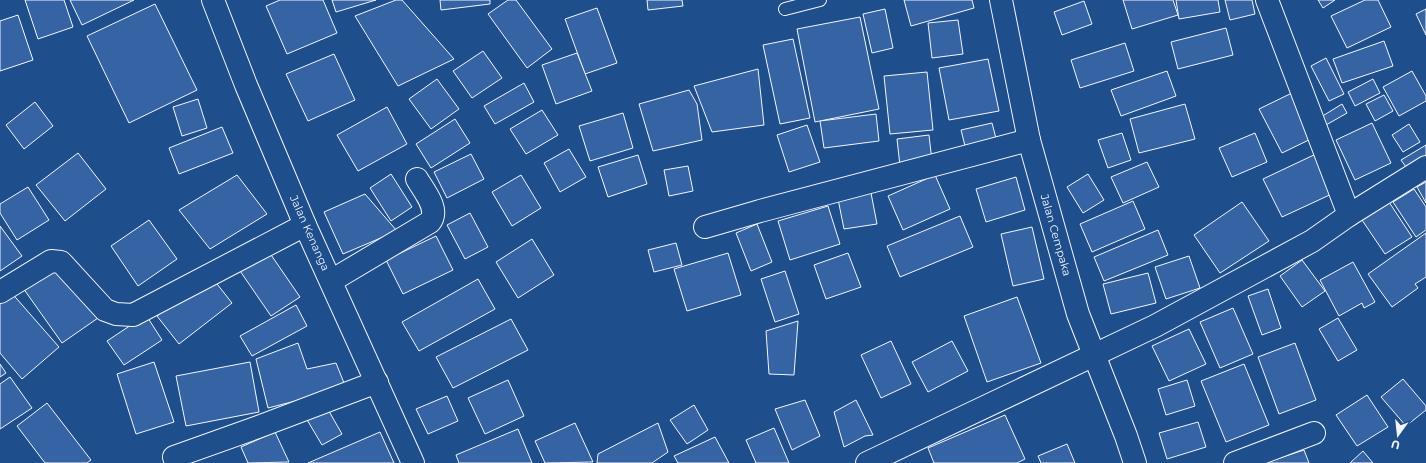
<svg xmlns="http://www.w3.org/2000/svg" width="1426" height="463" viewBox="0 0 1426 463" font-family="Montserrat,sans-serif">
	<style>
		.building { fill: #3563a3; stroke: #f2f6ff }
		.lines { fill: none; stroke-linecap: round; stroke-linejoin: round }
		.service-casing { stroke: #f2f6ff; stroke-width: 14 }
		.minor-casing { stroke: #f2f6ff; stroke-width: 24 }
		.tertiary-casing { stroke: #f2f6ff; stroke-width: 24 }
		.service { stroke: #1f4e8c; stroke-width: 12 }
		.minor { stroke: #1f4e8c; stroke-width: 22 }
		.tertiary { stroke: #1f4e8c; stroke-width: 22 }
		.labels { text-anchor: middle; dominant-baseline: central; stroke-width: 3; stroke-linejoin: round; paint-order: stroke }
		.street-label { font-size: 11px; fill: #f2f6ff; stroke: #1f4e8c }
	</style>
	<rect width="100%" height="100%" fill="#1f4e8c"/>
	<g class="building">
		<path d="M25,0h39l9,27 -35,12z"/>
		<path d="M70,0h64l-52,25z"/>
		<path d="M280,0h43l14,33 -50,21 -21,-48z"/>
		<path d="M332,0h44l-40,12z"/>
		<path d="M396,0h6l52,59 -56,27 -43,-70z"/>
		<path d="M440,0h50v4l-49,6z"/>
		<path d="M508,0h8l36,49 -25,19 -39,-54z"/>
		<path d="M647,0h35l1,6 -35,4z"/>
		<path d="M904,0h68l2,8 -63,18z"/>
		<path d="M1123,0h50l5,15 -46,14z"/>
		<path d="M1176,0h42l2,12 -41,7z"/>
		<path d="M1225,0h27l3,14 -25,6z"/>
		<path d="M1318,0h17l-12,8z"/>
		<path d="M1365,0h13l13,27 -44,21 -16,-32z"/>
		<path d="M1084,1l8,23 -30,11 -8,-23z"/>
		<path d="M155,4l42,86 -68,33 -42,-87z"/>
		<path d="M597,8l20,55 -32,11 -20,-55z"/>
		<path d="M885,9l8,39 -21,5 -9,-39z"/>
		<path d="M1426,9v26l-10,-21z"/>
		<path d="M18,15l15,45 -33,11v-50z"/>
		<path d="M860,17l19,92 -64,13 -18,-93z"/>
		<path d="M958,20l5,34 -31,4 -4,-35z"/>
		<path d="M1226,28l7,27 -55,14 -7,-27z"/>
		<path d="M793,39l17,79 -30,6 -17,-79z"/>
		<path d="M1384,41l9,25 -51,17 -9,-24z"/>
		<path d="M1125,43l9,28 -54,17 -9,-28z"/>
		<path d="M483,51l19,27 -30,20 -19,-27z"/>
		<path d="M577,53l15,38 -36,13 -14,-39z"/>
		<path d="M334,54l21,46 -47,21 -22,-47z"/>
		<path d="M1326,58l18,36 -15,7 -18,-35z"/>
		<path d="M988,59l11,52 -50,9 -10,-52z"/>
		<path d="M758,69l6,56 -52,7 -18,-46z"/>
		<path d="M1167,71l9,25 -55,20 -10,-26z"/>
		<path d="M1412,71l14,25v5l-27,15 -16,-29z"/>
		<path d="M927,72l6,58 -43,4 -6,-58z"/>
		<path d="M437,79l22,30 -28,20 -22,-30z"/>
		<path d="M1373,79l7,14 -25,13 -7,-14z"/>
		<path d="M524,83l10,19 -39,22 -11,-18z"/>
		<path d="M689,90l8,14 5,36 -49,11 -14,-47z"/>
		<path d="M1294,92l23,44 -35,17 -23,-44z"/>
		<path d="M1384,95l9,16 -18,10 -9,-17z"/>
		<path d="M198,99l9,29 -25,8 -9,-29z"/>
		<path d="M35,102l18,24 -29,23 -18,-24z"/>
		<path d="M1185,104l10,35 -56,14 -9,-34z"/>
		<path d="M1342,104l5,9 -21,12 -5,-8z"/>
		<path d="M387,107l20,37 -49,27 -21,-36z"/>
		<path d="M542,110l16,25 -32,19 -16,-25z"/>
		<path d="M623,113l10,35 -43,13 -11,-35z"/>
		<path d="M876,114l3,27 -55,7 -4,-27z"/>
		<path d="M455,119l15,24 -39,25 -15,-24z"/>
		<path d="M992,123l6,23 -31,8 -6,-24z"/>
		<path d="M1372,123l19,40 -36,17 -19,-40z"/>
		<path d="M1409,124l11,18 -17,10 -11,-17z"/>
		<path d="M807,125l13,37 -31,10 -12,-37z"/>
		<path d="M222,127l11,26 -54,21 -10,-26z"/>
		<path d="M1122,133l9,27 -23,8 -10,-28z"/>
		<path d="M1255,133l12,29 -35,15 -13,-29z"/>
		<path d="M929,135l3,26 -32,5 -3,-27z"/>
		<path d="M1426,145v19l-15,10 -10,-14z"/>
		<path d="M569,149l17,28 -26,15 -16,-29z"/>
		<path d="M78,153l28,36 -41,32 -29,-36z"/>
		<path d="M1318,153l18,39 -54,25 -19,-38z"/>
		<path d="M471,154l13,25 -37,19 -13,-26z"/>
		<path d="M638,155l9,29 -39,13 -10,-30z"/>
		<path d="M1147,162l12,25 -36,16 -12,-26z"/>
		<path d="M688,166l5,25 -24,5 -5,-26z"/>
		<path d="M391,174l21,33 -21,14 -21,-33z"/>
		<path d="M1088,174l16,26 -21,13 -16,-26z"/>
		<path d="M237,175l30,39 -57,35 -31,-39z"/>
		<path d="M521,175l20,33 -29,18 -20,-34z"/>
		<path d="M935,175l15,34 -47,21 -15,-34z"/>
		<path d="M1016,177l9,33 -39,12 -10,-33z"/>
		<path d="M1426,182v21l-9,-16z"/>
		<path d="M28,187l21,33 -32,20 -17,-27v-9z"/>
		<path d="M1414,189l12,18v23l-10,7 -23,-35z"/>
		<path d="M871,193l6,31 -33,5 -6,-30z"/>
		<path d="M365,194l32,37 -54,23 -19,-42z"/>
		<path d="M1133,201l12,28 -53,23 -12,-28z"/>
		<path d="M1242,202l27,39 -49,32 -26,-38z"/>
		<path d="M1389,202l23,35 -27,17 -23,-34z"/>
		<path d="M828,206l12,38 -50,16 -12,-39z"/>
		<path d="M470,213l18,34 -23,12 -18,-34z"/>
		<path d="M960,216l13,31 -73,30 -13,-31z"/>
		<path d="M149,220l28,39 -39,27 -27,-40z"/>
		<path d="M757,224l15,38 -21,9 -15,-38z"/>
		<path d="M0,226l22,30 -22,15z"/>
		<path d="M1032,227l12,52 -31,7 -12,-52z"/>
		<path d="M1158,230l10,25 -64,26 -10,-24z"/>
		<path d="M1426,233v44l-11,7 3,4 -26,19 -24,-33z"/>
		<path d="M436,236l17,34 -50,24 -17,-34z"/>
		<path d="M532,239l22,36 -36,23 -22,-36z"/>
		<path d="M676,243l6,22 -28,7 -6,-22z"/>
		<path d="M267,249l33,48 -29,19 -33,-48z"/>
		<path d="M728,253l13,42 -54,16 -13,-42z"/>
		<path d="M848,253l13,34 -35,12 -12,-34z"/>
		<path d="M1189,256l11,32 -34,11 -11,-32z"/>
		<path d="M1302,260l23,31 -23,16 -22,-31z"/>
		<path d="M1353,262l22,40 -11,6 -2,-5 -23,13 -19,-36z"/>
		<path d="M59,263l39,55 -36,25 -39,-55z"/>
		<path d="M785,271l14,43 -24,8 -14,-43z"/>
		<path d="M1148,273l8,30 -45,11 -8,-30z"/>
		<path d="M210,275l22,28 -53,41 -22,-28z"/>
		<path d="M478,279l17,30 -76,42 -17,-29z"/>
		<path d="M1268,289l13,39 -19,7 -14,-39z"/>
		<path d="M9,290l50,57 -37,32 -22,-26v-55z"/>
		<path d="M1017,297l24,66 -54,19 -23,-66z"/>
		<path d="M296,305l11,21 -55,30 -12,-20z"/>
		<path d="M1233,308l20,46 -33,14 -20,-46z"/>
		<path d="M146,315l16,25 -38,25 -17,-24z"/>
		<path d="M1338,318l19,32 -19,11 -19,-32z"/>
		<path d="M511,319l17,31 -75,38 -17,-31z"/>
		<path d="M798,321l-4,54 -25,-1 -3,-43z"/>
		<path d="M1189,329l17,35 -37,17 -17,-35z"/>
		<path d="M891,341l20,43 -30,14 -20,-43z"/>
		<path d="M952,341l16,30 -40,21 -16,-30z"/>
		<path d="M298,343l9,26 29,-6 10,25 -78,20 -12,-49z"/>
		<path d="M1295,343l21,57 -37,14 -21,-57z"/>
		<path d="M154,362l20,60 -38,12 -19,-60z"/>
		<path d="M250,362l9,50 -73,14 -10,-50z"/>
		<path d="M0,364l6,9 -6,4z"/>
		<path d="M1244,364l25,61 -43,17 -25,-61z"/>
		<path d="M10,377l22,31 -32,21v-45z"/>
		<path d="M1403,379l23,27v4l-20,16 -25,-29z"/>
		<path d="M508,380l16,36 -39,18 -17,-36z"/>
		<path d="M1187,380l8,26 -29,9 -8,-26z"/>
		<path d="M1367,395l21,32 -31,19 -21,-31z"/>
		<path d="M447,396l11,25 -30,13 -12,-25z"/>
		<path d="M805,400l15,36 -28,14 -17,-41z"/>
		<path d="M856,400l17,35 -8,1 -21,11 -10,-35z"/>
		<path d="M47,403l44,57 -4,3h-42l-28,-37z"/>
		<path d="M694,405l14,25 -21,14 -17,-24z"/>
		<path d="M326,406l16,28 -20,11 -16,-27z"/>
		<path d="M1005,415l20,44 -8,4h-83l-6,-15z"/>
		<path d="M1198,422l8,25 -39,12 -8,-26z"/>
		<path d="M575,423l18,39 -48,1 -10,-22z"/>
		<path d="M658,423l10,29 -16,11h-55l1,-9z"/>
		<path d="M774,428l15,35h-33l-10,-23z"/>
		<path d="M518,429l14,34h-73l-3,-8z"/>
		<path d="M275,432l14,30 -41,1 -7,-16z"/>
		<path d="M380,432l14,31h-86z"/>
		<path d="M715,437l14,26h-51l-4,-7z"/>
		<path d="M1067,444l8,19h-34l-3,-7z"/>
		<path d="M1304,450l5,13h-44z"/>
		<path d="M1363,451l10,12h-23z"/>
	</g>
	<g class="lines">
		<defs>
			<path id="service" d="M785,9l35,-9"/>
			<g id="minor">
				<path d="M213,0l33,85 59,140 108,238"/>
				<path d="M1267,0l82,215"/>
				<path d="M705,227l55,-16 269,-71"/>
				<path d="M331,281l99,-59c10,-13 -6,-31 -13,-43"/>
				<path d="M0,292l51,-31 10,1 44,48 11,4 17,1 172,-90"/>
				<path d="M174,457l84,-30 119,-45"/>
				<path d="M867,463l288,-137 157,-85 37,-26 77,-48"/>
				<path d="M1235,463l79,-30"/>
			</g>
			<path id="tertiary" d="M1001,0l28,140 49,174 48,122 9,27"/>
		</defs>
		<use href="#service" class="service-casing"/>
		<use href="#minor" class="minor-casing"/>
		<use href="#tertiary" class="tertiary-casing"/>
		<use href="#service" class="service"/>
		<use href="#minor" class="minor"/>
		<use href="#tertiary" class="tertiary"/>
	</g>
	<g class="labels">
		<g class="street-label">
			<text transform="translate(310 233) rotate(66)">Jalan Kenanga</text>
			<text transform="translate(1056 235) rotate(74)">Jalan Cempaka</text>
		</g>
	</g>
	<g transform="translate(1398 435) rotate(195)" stroke="#1f4e8c" stroke-width="3" paint-order="stroke">
	<path d="M0-3L7 15L0 10L-7 15Z" fill="#f2f6ff"/>
	<text y="-6" font-size="11" font-weight="bold" text-anchor="middle" fill="#f2f6ff">U</text>
	</g>
</svg>
